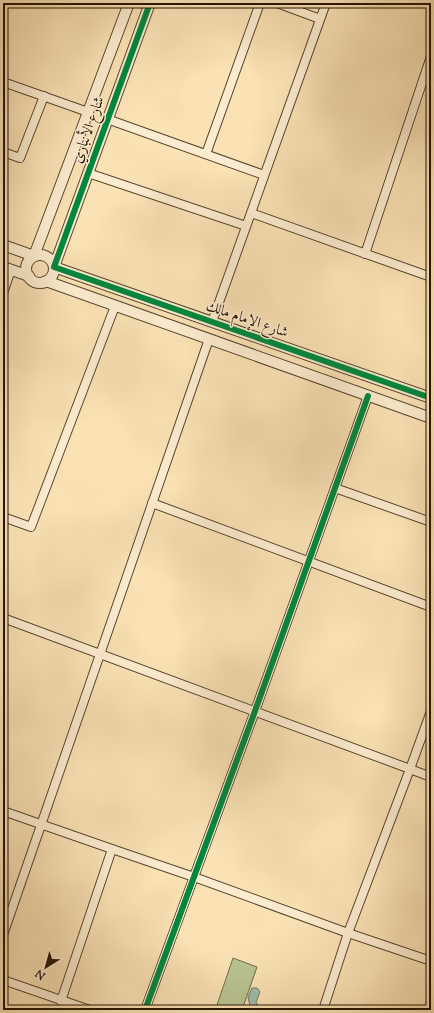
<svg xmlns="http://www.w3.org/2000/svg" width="434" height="1013" viewBox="0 0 434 1013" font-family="'Sorts Mill Goudy',Amiri,serif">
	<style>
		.green { fill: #b9c491; stroke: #6e6c48 }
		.water { fill: #9ebdae; stroke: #6d7968 }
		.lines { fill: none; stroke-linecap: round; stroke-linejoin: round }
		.minor-casing { stroke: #59472d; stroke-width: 10 }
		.tertiary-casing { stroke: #59472d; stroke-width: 12 }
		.minor { stroke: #fceccf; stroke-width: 8 }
		.tertiary { stroke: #fceccf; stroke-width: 10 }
		.cycleway-casing { stroke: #fceccf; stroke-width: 8 }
		.cycleway { stroke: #00873e; stroke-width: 6 }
		.labels { text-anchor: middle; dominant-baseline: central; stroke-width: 3; stroke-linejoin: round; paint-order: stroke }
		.street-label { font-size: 15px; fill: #231300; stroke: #fceccf }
	</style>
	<rect width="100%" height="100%" fill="#fae2b5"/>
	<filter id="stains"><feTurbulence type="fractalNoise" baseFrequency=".005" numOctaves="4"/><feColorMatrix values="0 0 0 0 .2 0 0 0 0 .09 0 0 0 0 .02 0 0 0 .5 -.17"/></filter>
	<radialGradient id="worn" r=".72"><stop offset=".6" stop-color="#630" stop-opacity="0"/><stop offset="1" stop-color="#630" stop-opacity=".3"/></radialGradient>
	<path class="green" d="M233,958l24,9 -15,43h-12l-13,-5z"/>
	<path class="water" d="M252,988h5l3,4 -4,10 5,8h-10l-3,-13z"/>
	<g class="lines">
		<defs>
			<g id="minor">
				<path d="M277,3l43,16"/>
				<path d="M3,82l85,30"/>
				<path d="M107,119l157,56"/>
				<path d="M3,152l17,6 24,-62"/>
				<path d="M206,154l54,-151"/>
				<path d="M88,173l158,53"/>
				<path d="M251,213l180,64"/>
				<path d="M365,254l66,-198"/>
				<path d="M3,293l8,-23"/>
				<path d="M212,322l114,-319"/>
				<path d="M335,488l96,34"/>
				<path d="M152,503l279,104"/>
				<path d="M3,517l28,10 84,-221"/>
				<path d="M3,618l407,151 21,8"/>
				<path d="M431,711l-21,58 -62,164 83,28"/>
				<path d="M3,811l109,38 -51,152"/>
				<path d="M112,849l82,28 154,56 -25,77"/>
				<path d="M3,935l206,-596"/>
				<path d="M3,980l87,30"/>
				<path d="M145,1010l110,-299 113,-315"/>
			</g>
			<g id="tertiary">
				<path d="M150,3l-96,264 377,131"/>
				<path d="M3,245l31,11 95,-253"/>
				<circle cx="40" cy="269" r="14"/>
				<path d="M3,267l26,9"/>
				<path d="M46,281l385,137"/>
			</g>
		</defs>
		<use href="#minor" class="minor-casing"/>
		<use href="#tertiary" class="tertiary-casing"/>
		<use href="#minor" class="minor"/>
		<use href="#tertiary" class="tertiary"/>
		<defs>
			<g id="cycleway">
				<path d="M150,3l-96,264 377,131"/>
				<path d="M145,1010l110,-299 113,-315"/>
			</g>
		</defs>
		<use href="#cycleway" class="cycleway-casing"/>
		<use href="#cycleway" class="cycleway"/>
	</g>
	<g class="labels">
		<g class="street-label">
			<text transform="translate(89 130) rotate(-70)">شارع الأنباري</text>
			<text transform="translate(247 320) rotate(19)">شارع الإمام مالك</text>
		</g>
	</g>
	<rect width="434" height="1013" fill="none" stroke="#fae2b5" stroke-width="16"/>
	<rect x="4" y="4" width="426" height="1005" fill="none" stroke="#231300" stroke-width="2"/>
	<rect x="8" y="8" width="418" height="997" fill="none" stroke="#231300"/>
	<g transform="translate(46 967) rotate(217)" stroke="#fceccf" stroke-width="3" paint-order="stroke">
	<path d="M0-3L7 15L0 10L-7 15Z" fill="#231300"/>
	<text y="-6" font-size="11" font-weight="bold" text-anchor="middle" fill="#231300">N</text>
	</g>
	<rect width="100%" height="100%" filter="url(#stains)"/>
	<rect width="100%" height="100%" fill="url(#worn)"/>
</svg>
